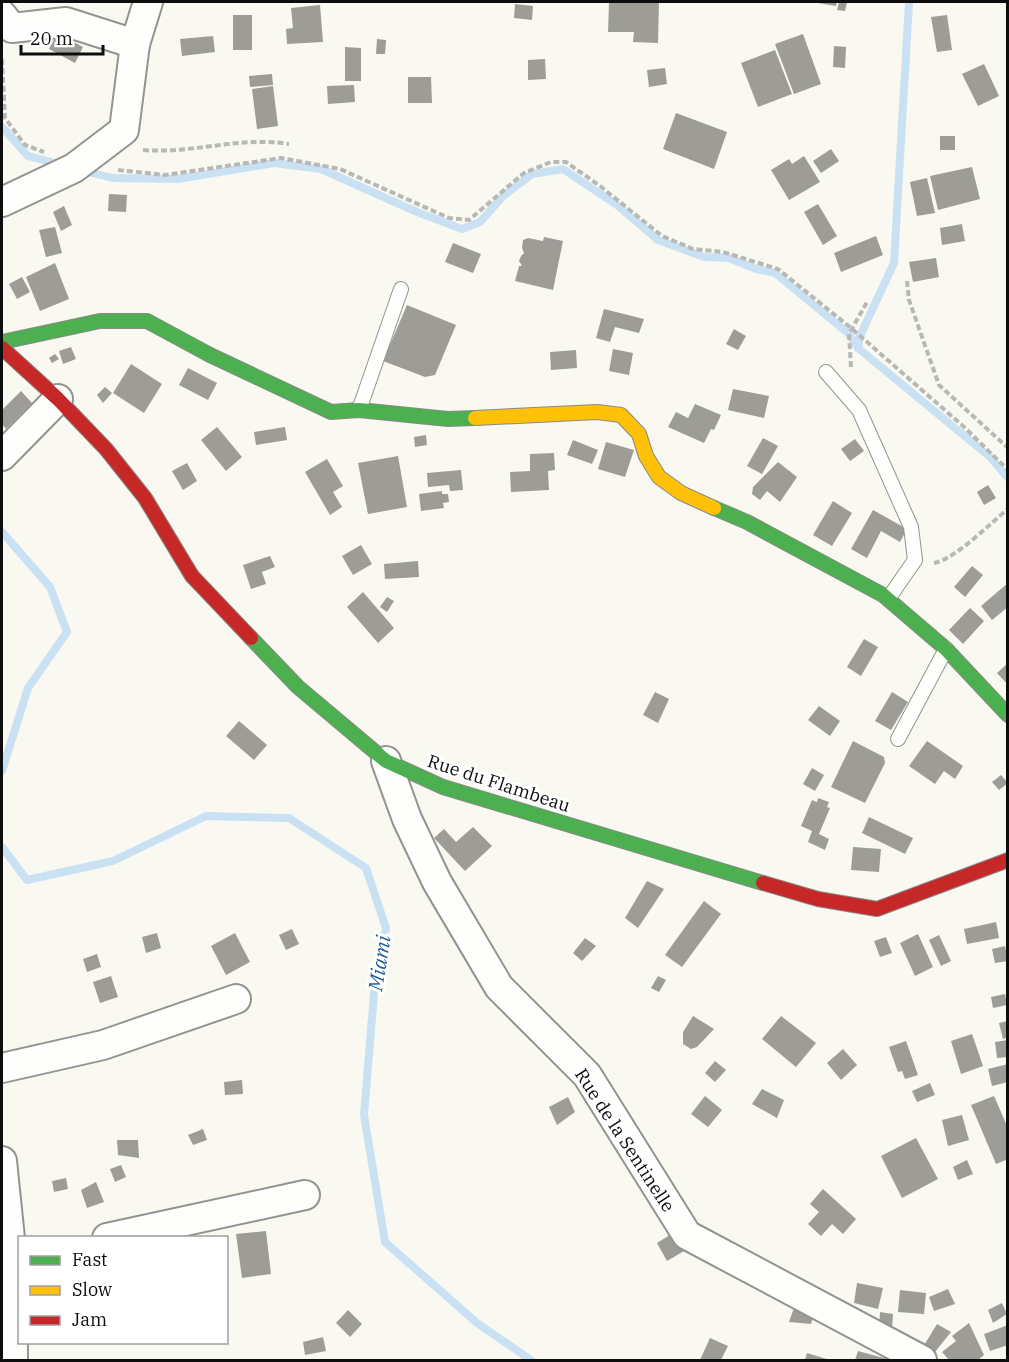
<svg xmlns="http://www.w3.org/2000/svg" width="1009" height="1362" viewBox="0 0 1009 1362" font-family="'IBM Plex Serif',serif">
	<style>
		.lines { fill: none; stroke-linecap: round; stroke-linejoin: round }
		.stream { stroke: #c9e1f3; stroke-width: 8 }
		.building { fill: #9d9c97 }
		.lane-casing { stroke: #949390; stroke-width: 16 }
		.street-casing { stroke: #949390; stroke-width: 32 }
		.fast-casing { stroke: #8a8a86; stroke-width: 16 }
		.slow-casing { stroke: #8a8a86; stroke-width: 16 }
		.jam-casing { stroke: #8a8a86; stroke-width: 16 }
		.path { stroke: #b8b8b6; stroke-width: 4; stroke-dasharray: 6 3; stroke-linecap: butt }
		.lane { stroke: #fefefd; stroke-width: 14 }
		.street { stroke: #fefefd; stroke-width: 28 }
		.fast { stroke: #4caf50; stroke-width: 14 }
		.slow { stroke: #ffc107; stroke-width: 14 }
		.jam { stroke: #c62828; stroke-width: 14 }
		.labels { text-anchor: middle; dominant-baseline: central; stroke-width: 6; stroke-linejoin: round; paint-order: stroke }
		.street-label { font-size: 18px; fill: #0d0d0d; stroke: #fff }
		.water-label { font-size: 20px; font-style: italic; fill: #1b5a9a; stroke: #fff }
	</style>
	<rect width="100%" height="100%" fill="#faf9f1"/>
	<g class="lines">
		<g class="stream">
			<path d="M2,127l26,29 34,9"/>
			<path d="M81,170l31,8 66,1 96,-16 47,6 96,43 45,17 18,-7 23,-26 29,-22 31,-5 54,36 41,35 46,17 25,1 27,11 19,4 74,61 9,14 132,109 18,21"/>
			<path d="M858,348l2,-12 34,-73 15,-261"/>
			<path d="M2,532l48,55 17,45 -39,56 -26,83"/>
			<path d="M2,847l25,33 86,-19 93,-45 83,2 77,50 20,60 -12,65 -10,122 21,127 92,81 54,37"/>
		</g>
	</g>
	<g class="building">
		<path d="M609,2h50l-1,41 -25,-1 1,-10h-26z"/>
		<path d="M818,2h19l-1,4 -18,-3z"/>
		<path d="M839,2h8l-2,9 -8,-1z"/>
		<path d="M515,4l18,2 -1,14 -18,-2z"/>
		<path d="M320,5l3,37 -36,2 -1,-15 7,-1 -2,-20z"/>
		<rect x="233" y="15" width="19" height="35"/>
		<path d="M947,15l5,35 -15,2 -6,-35z"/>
		<path d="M57,33l26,14 -8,16 -26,-14z"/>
		<path d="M803,34l18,50 -27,10 -19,-50z"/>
		<path d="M213,36l2,16 -33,4 -2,-17z"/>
		<path d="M377,39l9,1 -1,14h-9z"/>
		<path d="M834,46l12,1 -1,21 -12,-1z"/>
		<path d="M345,47l16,1v33h-16z"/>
		<path d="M775,50l17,44 -34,13 -17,-44z"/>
		<path d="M545,59l1,20 -18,1v-20z"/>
		<path d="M984,64l15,32 -21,10 -16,-32z"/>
		<path d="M665,68l2,16 -18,3 -2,-17z"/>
		<path d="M272,74l1,11 -23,2 -1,-11z"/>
		<path d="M408,77h23l1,26h-24z"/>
		<path d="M354,85l1,17 -27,2 -1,-18z"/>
		<path d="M273,86l5,40 -21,3 -5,-40z"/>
		<path d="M676,113l51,19 -13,37 -51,-20z"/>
		<rect x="940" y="136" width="15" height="14"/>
		<path d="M831,149l8,12 -18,12 -8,-12z"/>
		<path d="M804,156l16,26 -31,18 -18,-30 18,-11 3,5z"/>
		<path d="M972,167l8,32 -42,11 -8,-34z"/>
		<path d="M927,178l8,35 -18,3 -7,-34z"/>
		<path d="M109,194l18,1 -1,17 -18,-1z"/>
		<path d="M818,204l19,32 -14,9 -19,-33z"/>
		<path d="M64,206l8,19 -11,6 -8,-19z"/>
		<path d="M962,224l3,17 -23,4 -2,-17z"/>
		<path d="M55,227l7,26 -16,4 -7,-27z"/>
		<path d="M876,236l7,19 -42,17 -7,-19z"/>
		<path d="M544,237l19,4 -10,49 -38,-9 4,-15h3l-3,-5 2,-5 3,-3 -2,-5 1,-8 5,-2 15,3z"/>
		<path d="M453,243l28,11 -8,19 -28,-11z"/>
		<path d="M936,258l3,19 -26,5 -4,-20z"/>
		<path d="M55,263l14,36 -29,12 -14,-34z"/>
		<path d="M22,277l8,15 -13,7 -8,-15z"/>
		<path d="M407,305l49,20 -21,50 -10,2 -42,-16z"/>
		<path d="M604,309l40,10 -5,14 -24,-6 -5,15 -14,-4z"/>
		<path d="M734,329l12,7 -8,14 -12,-6z"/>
		<path d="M71,347l5,12 -13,5 -4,-13z"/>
		<path d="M613,349l20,4 -4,22 -20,-4z"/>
		<path d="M576,350l1,18 -26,2 -1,-18z"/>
		<path d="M55,354l4,5 -7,4 -3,-5z"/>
		<path d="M131,364l31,20 -18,29 -31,-20z"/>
		<path d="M188,368l29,15 -9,17 -29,-15z"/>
		<path d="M105,387l7,6 -9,10 -6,-8z"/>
		<path d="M733,389l36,7 -5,22 -36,-8z"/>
		<path d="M21,391l11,12 -26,26 -4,-5v-14z"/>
		<path d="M695,404l26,11 -7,15 -3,-1 -7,14 -36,-16 8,-15 12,6z"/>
		<path d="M217,427l25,30 -16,14 -25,-31z"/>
		<path d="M285,427l2,13 -31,5 -2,-13z"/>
		<path d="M426,435l1,10 -12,2 -1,-10z"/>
		<path d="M763,438l15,8 -16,28 -15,-8z"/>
		<path d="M855,439l9,12 -14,10 -9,-12z"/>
		<path d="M573,440l25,10 -6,14 -25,-9z"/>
		<path d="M606,442l28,8 -9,27 -27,-8z"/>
		<path d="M554,453l1,17 -7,1 1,19 -38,2 -1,-20 20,-1v-17z"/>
		<path d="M398,456l9,51 -39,7 -10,-51z"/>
		<path d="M327,459l16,27 -10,6 9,15 -12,8 -25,-43z"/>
		<path d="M778,462l19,15 -17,25 -13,-11 -7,9 -8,-6 1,-7z"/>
		<path d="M187,463l10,18 -14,9 -11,-19z"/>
		<path d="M461,470l2,20 -13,1 -1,-6 -21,2 -1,-14z"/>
		<path d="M988,485l8,13 -12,7 -7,-13z"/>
		<path d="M442,491v3h6l1,8 -6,1 1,5 -23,3 -2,-17z"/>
		<path d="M833,501l19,12 -20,33 -19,-11z"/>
		<path d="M873,510l34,19 -7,13 -19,-11 -14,27 -16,-9z"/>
		<path d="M361,545l11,19 -19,11 -11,-19z"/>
		<path d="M270,556l5,11 -13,5 4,12 -15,5 -8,-24z"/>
		<path d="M418,561l1,16 -34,2 -1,-15z"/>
		<path d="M972,566l11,9 -18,22 -11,-10z"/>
		<path d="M1008,583v24l-16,13 -11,-14z"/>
		<path d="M363,592l31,36 -16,15 -31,-36z"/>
		<path d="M387,597l7,4 -7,11 -7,-5z"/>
		<path d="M970,608l14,13 -21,23 -14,-14z"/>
		<path d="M864,639l14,8 -17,29 -14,-9z"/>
		<path d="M1008,663v22l-11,-12z"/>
		<path d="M655,692l14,7 -11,24 -15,-8z"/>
		<path d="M892,692l16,10 -17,28 -16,-9z"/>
		<path d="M819,706l21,15 -10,15 -22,-16z"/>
		<path d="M239,721l28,24 -13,15 -28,-24z"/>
		<path d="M853,741l31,16 1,6 -20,40 -34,-16z"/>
		<path d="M927,741l36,25 -8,13 -11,-8 -9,13 -26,-18z"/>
		<path d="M812,768l12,7 -9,16 -12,-7z"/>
		<path d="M1001,775l7,8 -9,7 -7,-8z"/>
		<path d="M818,798l11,4 -2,5 3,1 -11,26 10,5 -4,11 -17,-8 4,-11 -11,-5 11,-26 5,2z"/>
		<path d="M869,817l44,21 -8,16 -43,-21z"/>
		<path d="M473,827l19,19 -27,25 -31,-33 10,-9 12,13z"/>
		<path d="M853,847l28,2 -2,23 -28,-2z"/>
		<path d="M647,881l17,8 -26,39 -13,-10z"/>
		<path d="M704,901l17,13 -39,53 -17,-12z"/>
		<path d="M996,922l3,16 -32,6 -3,-15z"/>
		<path d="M292,929l7,15 -13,6 -7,-15z"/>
		<path d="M157,933l4,15 -15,5 -4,-16z"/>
		<path d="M235,933l15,29 -24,13 -15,-29z"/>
		<path d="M918,934l15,33 -18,9 -15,-33z"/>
		<path d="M939,935l12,26 -10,5 -12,-26z"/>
		<path d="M886,937l6,16 -12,4 -6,-16z"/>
		<path d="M585,938l11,8 -14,15 -9,-8z"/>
		<path d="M1005,946l3,15 -13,2 -3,-14z"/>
		<path d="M97,954l4,13 -14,5 -4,-13z"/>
		<path d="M111,976l7,21 -18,6 -7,-21z"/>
		<path d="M658,976l8,4 -7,12 -8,-4z"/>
		<path d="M1005,994l2,11 -14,3 -2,-11z"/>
		<path d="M693,1016l21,13 -17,18 -6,2 -8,-5v-12z"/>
		<path d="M781,1016l35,27 -20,24 -34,-28z"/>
		<path d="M1008,1021v16l-5,2 -4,-16z"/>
		<path d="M972,1034l11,32 -22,8 -10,-33z"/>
		<path d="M1008,1040v17l-11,1 -2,-16z"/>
		<path d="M906,1041l12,34 -13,4 -3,-8 -4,1 -9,-25z"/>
		<path d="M843,1049l14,16 -16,15 -14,-17z"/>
		<path d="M715,1061l11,9 -11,12 -10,-9z"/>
		<path d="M1008,1064v18l-16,4 -4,-17z"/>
		<path d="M242,1080l1,14 -18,1 -1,-13z"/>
		<path d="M930,1083l5,12 -18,7 -5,-11z"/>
		<path d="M762,1089l22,11 -7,18 -25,-14z"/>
		<path d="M705,1096l17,14 -14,17 -17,-13z"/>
		<path d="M994,1096l14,32v31l-12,5 -25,-59z"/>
		<path d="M568,1097l7,15 -18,13 -8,-18z"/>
		<path d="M962,1115l7,25 -21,6 -6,-26z"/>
		<path d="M203,1129l4,11 -14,5 -5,-10z"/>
		<path d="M916,1138l22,41 -36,19 -21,-42z"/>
		<path d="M117,1140h21l1,18 -21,-3z"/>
		<path d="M967,1160l6,14 -15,6 -5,-13z"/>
		<path d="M121,1165l5,12 -11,5 -5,-13z"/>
		<path d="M66,1178l2,11 -14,3 -2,-11z"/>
		<path d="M96,1182l8,20 -17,6 -6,-18z"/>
		<path d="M823,1189l33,30 -13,15 -11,-10 -11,12 -13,-12 11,-12 -9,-8z"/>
		<path d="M266,1231l5,43 -29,4 -6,-44z"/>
		<path d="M673,1233l11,18 -17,10 -10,-18z"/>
		<path d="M857,1283l26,5 -5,21 -24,-6z"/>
		<path d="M948,1289l7,15 -21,7 -5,-14z"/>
		<path d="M900,1290l26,3 -2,21 -26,-2z"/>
		<path d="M1002,1303l5,11 -14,9 -5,-13z"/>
		<path d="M794,1308l21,3 -4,13 -22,-2z"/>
		<path d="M348,1310l14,14 -12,13 -14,-14z"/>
		<path d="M880,1312l13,2 -1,16 -13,-3z"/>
		<path d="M969,1323l15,32 -6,5h-29l-7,-8 14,-11 -4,-5z"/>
		<path d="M937,1324l14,8 -16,20 -12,-5z"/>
		<path d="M1008,1325v20l-18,6 -6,-17z"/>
		<path d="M323,1337l3,14 -21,4 -2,-13z"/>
		<path d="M710,1338l18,8 -7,14h-21z"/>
		<path d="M858,1351l33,9h-36z"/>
		<path d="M807,1353l23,7h-25z"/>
	</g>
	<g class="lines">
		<defs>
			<g id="lane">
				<path d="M826,372l33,38 52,117 4,33 -27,39"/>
				<path d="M359,410l42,-121"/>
				<path d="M898,739l48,-90"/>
			</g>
			<g id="street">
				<path d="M2,15l10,13 54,-6 69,22"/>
				<path d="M2,202l72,-34 50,-38 11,-86 13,-42"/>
				<path d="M2,456l56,-57"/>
				<path d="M386,761l21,58 30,63 62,105 88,88 100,160 235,125"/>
				<path d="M2,1068l101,-23 133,-46"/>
				<path d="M2,1161l10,97 1,102"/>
				<path d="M107,1238l198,-43"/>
			</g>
			<g id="fast">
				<path d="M2,342l98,-21h47l63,34 121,57 28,-2 89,9 27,-1"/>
				<path d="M714,508l33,14 136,73 63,54 62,66"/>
				<path d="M251,638l47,49 88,74 57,26 320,96"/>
			</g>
			<path id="slow" d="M475,418l122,-6 24,3 18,19 7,22 13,21 22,16 33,15"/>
			<g id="jam">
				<path d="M2,348l56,51 48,50 39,49 47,78 59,62"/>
				<path d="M763,883l55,16 59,10 131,-49"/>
			</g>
		</defs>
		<use href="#lane" class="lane-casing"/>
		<use href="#street" class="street-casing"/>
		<use href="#fast" class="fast-casing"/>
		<use href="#slow" class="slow-casing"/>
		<use href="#jam" class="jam-casing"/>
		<g class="path">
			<path d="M2,59l3,59 20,27 19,7"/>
			<path d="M143,150c50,4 96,-14 146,-6"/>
			<path d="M118,170l47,5 116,-17 59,11 109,49 20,2 55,-47 27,-11h15l34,24 62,50 31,13 30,3 55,17 73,59 112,98 45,44"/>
			<path d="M907,281l2,19 30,85 69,63"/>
			<path d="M851,367l-2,-33 18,-32"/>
			<path d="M934,563c23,-5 55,-39 74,-54"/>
		</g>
		<use href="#lane" class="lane"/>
		<use href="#street" class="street"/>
		<use href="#fast" class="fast"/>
		<use href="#slow" class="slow"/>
		<use href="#jam" class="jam"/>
	</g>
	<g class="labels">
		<g class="street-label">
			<text transform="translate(499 783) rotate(18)">Rue du Flambeau</text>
			<text transform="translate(625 1140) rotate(57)">Rue de la Sentinelle</text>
		</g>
		<g class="water-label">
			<text transform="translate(379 963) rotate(-81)">Miami</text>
		</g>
	</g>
	<rect width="1009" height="1362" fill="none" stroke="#0d0d0d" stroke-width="6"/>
	<rect x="18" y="1236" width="210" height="108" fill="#ffffff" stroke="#9e9e9e" stroke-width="1.5"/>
	<rect x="30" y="1256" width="30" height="9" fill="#4caf50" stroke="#9e9e9e" stroke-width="1.5"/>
	<text x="72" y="1266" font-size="18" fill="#0d0d0d">Fast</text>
	<rect x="30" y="1286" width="30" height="9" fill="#ffc107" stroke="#9e9e9e" stroke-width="1.5"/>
	<text x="72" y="1296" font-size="18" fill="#0d0d0d">Slow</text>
	<rect x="30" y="1316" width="30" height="9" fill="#c62828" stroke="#9e9e9e" stroke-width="1.5"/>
	<text x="72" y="1326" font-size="18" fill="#0d0d0d">Jam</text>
	<path d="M21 45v9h82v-9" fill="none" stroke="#0d0d0d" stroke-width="3"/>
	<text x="30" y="45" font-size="18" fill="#0d0d0d" stroke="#ffffff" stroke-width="4.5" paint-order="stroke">20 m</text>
</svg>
